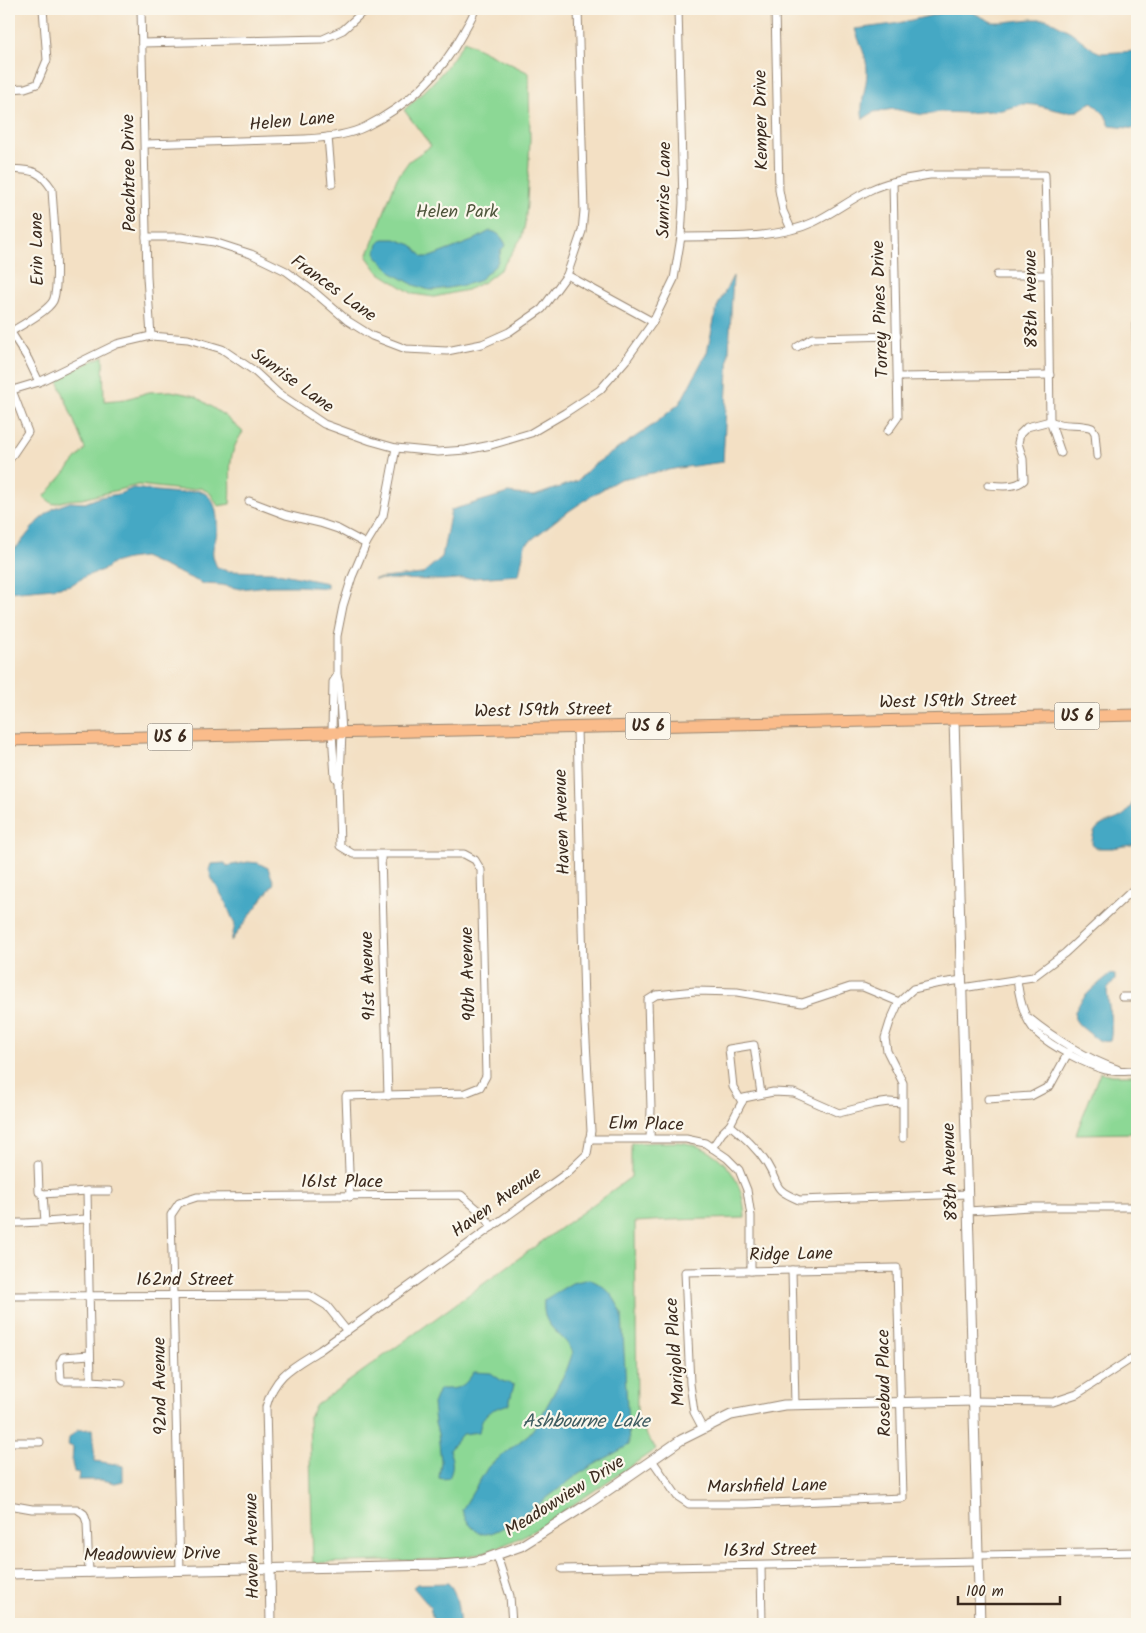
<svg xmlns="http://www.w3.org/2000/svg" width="1146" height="1633" viewBox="0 0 1146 1633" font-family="Kalam,sans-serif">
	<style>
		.green { fill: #8cd895; stroke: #64815a }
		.water { fill: #45a8c4; stroke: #406971 }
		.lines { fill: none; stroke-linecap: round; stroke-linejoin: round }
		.minor-casing { stroke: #978571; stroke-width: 9 }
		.tertiary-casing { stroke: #978571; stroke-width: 11 }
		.primary-casing { stroke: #978571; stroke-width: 13 }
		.minor { stroke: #fff; stroke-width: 7 }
		.tertiary { stroke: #fff; stroke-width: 9 }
		.primary { stroke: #fabc8b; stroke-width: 11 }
		.labels { text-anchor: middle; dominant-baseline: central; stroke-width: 4.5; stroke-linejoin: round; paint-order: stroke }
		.shield { fill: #fbf7ec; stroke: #75685c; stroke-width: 1 }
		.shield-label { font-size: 16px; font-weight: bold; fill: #3b2a1e }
		.street-label { font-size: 18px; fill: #3b2a1e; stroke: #fbf7ec }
		.park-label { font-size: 18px; fill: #4f563c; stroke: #fbf7ec }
		.water-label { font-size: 19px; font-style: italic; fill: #3f5c60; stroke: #fbf7ec }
	</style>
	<rect width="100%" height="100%" fill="#fbf7ec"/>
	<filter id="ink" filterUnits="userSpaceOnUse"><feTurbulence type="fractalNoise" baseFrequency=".02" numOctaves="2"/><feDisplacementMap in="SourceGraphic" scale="10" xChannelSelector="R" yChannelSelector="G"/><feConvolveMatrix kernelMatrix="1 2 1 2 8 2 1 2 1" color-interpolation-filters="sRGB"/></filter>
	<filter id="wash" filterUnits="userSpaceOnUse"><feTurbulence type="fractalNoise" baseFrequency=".0096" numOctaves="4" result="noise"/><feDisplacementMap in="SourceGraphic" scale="20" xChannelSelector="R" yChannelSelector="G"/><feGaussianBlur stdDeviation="1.12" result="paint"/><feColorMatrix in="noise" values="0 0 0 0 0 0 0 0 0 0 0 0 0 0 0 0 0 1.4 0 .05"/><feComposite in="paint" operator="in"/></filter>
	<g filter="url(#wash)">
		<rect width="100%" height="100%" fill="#f3e0c4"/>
		<g class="green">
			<path d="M464,41l65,32 1,66 -3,65 -2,20 -3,13 -21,32 -17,13 -17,8 -33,7 -21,-3 -35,-22 -11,-15 30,-79 12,-17 22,-15 -27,-36c26,-23 42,-39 60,-69z"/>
			<path d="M103,356l1,45 22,-2 23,-7 22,-1 24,5 30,20 18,16c-19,26 -10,43 -13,72l-12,2 -8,-13 -9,-5 -19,2 -44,-5 -56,14 -13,1 -16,4 -9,-7 41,-48 -28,-71z"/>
			<path d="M1100,1072l11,3h26v58l-61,1z"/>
			<path d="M677,1142c42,3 67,35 68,76l-76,2 -34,2 2,186 1,14 18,27 -113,76c-30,18 -55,28 -90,34l-140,4 -4,-146 7,-12 315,-228v-34z"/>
		</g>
		<g class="water">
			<path d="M953,9h13l26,13h12l28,-3h15l24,13 23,18 7,3 36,-2v78l-27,-3 -5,-11 -13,-13 -14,9 -13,1 -30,-7 -12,-1 -21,6 -35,3 -28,-1 -16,3 -29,-6 -20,3 -11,7c-4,-15 4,-31 4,-48 0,-15 -8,-28 -12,-42l39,-5 40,-9z"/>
			<path d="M490,231c8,1 12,6 16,14l-5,5 -3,11 -2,4 -18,16 -18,5 -25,4h-6l-15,-5 -20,-11 -17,-17 -1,-6 2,-7 5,-5h12l17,6 11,12h7l42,-16z"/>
			<path d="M733,276l-10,186 -44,6 -59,11 -24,14 -36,24 -35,28 -6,30 -76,5 -69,-1 48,-5 20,-17 9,-47 57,-17 26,3 43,-15 15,-15 61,-41 27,-22 27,-51 10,-45z"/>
			<path d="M133,488c15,2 31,4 46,5 7,0 13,-3 20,-2 17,4 19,25 18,39 -1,17 -9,18 0,37l10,4 46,1 54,11v5l-29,-2h-29l-29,3 -18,-4 -18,-1 -61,-27 -16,2 -14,4 -8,6 -19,7 -15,9 -18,3 -44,4v-41l8,-4 21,-26 16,-13 16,-6 15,1 15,-6 19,-3z"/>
			<path d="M1137,791v53l-24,4h-18l-3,-4c0,-26 22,-18 35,-32 5,-5 7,-14 10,-21z"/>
			<path d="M248,862l10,1 10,5 6,15 -43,58 4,-16 -10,-24 -14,-24v-2l-2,-5 2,-6 14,-1 2,3z"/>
			<path d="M1110,974l5,1v5l-8,10c1,15 7,38 3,51 -8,2 -15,-2 -21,-8 -5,-4 -11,-8 -14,-14 -5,-15 25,-36 35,-45z"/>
			<path d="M589,1279c19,8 25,17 33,35l7,131c-17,10 -35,19 -50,29 -18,12 -76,61 -94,60 -12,-1 -20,-15 -23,-24l26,-43 41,-33 8,-10 30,-55 6,-17c-12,-22 -32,-23 -29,-52l28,-17z"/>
			<path d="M474,1372l17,1 11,8 12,4 -5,19c-18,6 -26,7 -30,28l-17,2 -13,16c4,10 5,18 0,28l-6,1 -4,-1 2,-17 -3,-27 -3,-11 -2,-19 6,-15c20,0 23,0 35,-17z"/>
			<path d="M92,1429l3,32 20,3 8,2v15l-8,2 -12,-3h-25l1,-7 -5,-1 -2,-9 1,-16 -5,-2 1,-7 8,-8z"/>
			<path d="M448,1583c10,9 10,28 12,41h-26l-4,-17 -17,-20 4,-3z"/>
		</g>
	</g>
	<g filter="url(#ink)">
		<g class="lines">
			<defs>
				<g id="minor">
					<path d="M141,9l6,268 4,59"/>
					<path d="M775,9l4,181 4,21 8,18"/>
					<path d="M142,43l181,-4 20,-9 23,-21"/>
					<path d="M9,89l16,-1 12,-4 10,-24 -4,-51"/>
					<path d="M328,137l4,47"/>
					<path d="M145,144l160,-5c19,-1 44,-4 60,-12 42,-21 76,-53 98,-94 4,-8 10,-16 12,-24"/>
					<path d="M9,169c22,1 30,0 43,20 1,23 9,95 1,112 -6,11 -33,25 -44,32"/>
					<path d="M146,237h35l33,5 37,12 35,17 27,20 35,30 24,15 34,13 41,2 35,-7 27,-12 33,-23 25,-34 15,-44 2,-20 -6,-202"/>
					<path d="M681,237c41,-1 95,3 133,-15 19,-9 37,-23 56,-32 18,-9 41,-12 60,-15h115l3,100 2,146c14,7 29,2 42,7l3,5 2,23"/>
					<path d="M567,275l86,47"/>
					<path d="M997,275h51"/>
					<path d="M9,329l19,30 11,23"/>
					<path d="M797,347l15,-9 85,-2"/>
					<path d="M1137,371l-1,-47h1"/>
					<path d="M898,377l152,-2"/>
					<path d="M9,391l30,-9 78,-38 34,-8 37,3 34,10 31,21 26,24 45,30 47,17 25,7 42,4 28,-2 25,-5 40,-12 34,-20 35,-23 26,-30 27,-38 21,-43 7,-42 2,-34 -5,-194"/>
					<path d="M888,431l10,-14 -5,-235"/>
					<path d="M9,460l19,-28 -16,-42"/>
					<path d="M988,485c11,1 28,3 36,-5l-1,-21 -5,-16 2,-9 7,-7 23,-6 11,32"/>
					<path d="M249,501l37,14 34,8 18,6 28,15"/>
					<path d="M337,676l-4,6 -1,51 3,44 3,4"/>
					<path d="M381,855l7,241"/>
					<path d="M1017,979c2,18 7,41 20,54 14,13 51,33 69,37 10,3 21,1 31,1"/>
					<path d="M962,988l71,-11 32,-24 72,-67"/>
					<path d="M1122,997h15"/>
					<path d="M1029,1018c23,19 60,42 88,51"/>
					<path d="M988,1099l43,-3 19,-10 19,-35"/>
					<path d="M742,1102l-9,-15 -4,-38 25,-4 7,49"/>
					<path d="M730,1125c14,12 27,23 37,39 14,23 4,24 32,36l169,-6"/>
					<path d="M903,1138v-55l-16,-32 -2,-13 5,-16 9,-20 14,-13 22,-5 27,-4"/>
					<path d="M589,1139h97l19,4 22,15 12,12 8,20 4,26v55"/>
					<path d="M650,1139l1,-30 -3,-109 8,-5 39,-4 42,1 65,11 48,-16h13l36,15"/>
					<path d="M712,1148l10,-15 8,-8 14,-27 29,-6 21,1 45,20 35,-9 15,-2 13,1"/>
					<path d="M38,1165l1,27 4,2 44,-3h22"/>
					<path d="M87,1191l4,190"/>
					<path d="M43,1194l2,28"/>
					<path d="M350,1197l-4,-101 119,-3 15,-6 6,-11 -5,-206 -6,-10 -11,-6h-111l-13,-8 -2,-64 2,-5 2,-44 -3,-50 -2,-7v-40l6,-30 9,-29 14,-33 17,-28 13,-68"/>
					<path d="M968,1211l63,-4h106"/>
					<path d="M17,1223c24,0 46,-3 70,-4"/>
					<path d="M792,1270l3,135"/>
					<path d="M9,1296l300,-1 18,11 20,25"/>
					<path d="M90,1355l-27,2 -3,6 1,16 2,2h28l31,2"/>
					<path d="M974,1401l79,1 24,-8 60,-39"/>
					<path d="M9,1442h31"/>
					<path d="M652,1460l25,36 12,8h57l157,-6 -6,-230 -212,4 5,112 4,28 9,17"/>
					<path d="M9,1505l23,4h45l7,5 3,9 2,50"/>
					<path d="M978,1555l159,-3"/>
					<path d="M497,1556l13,40 2,28"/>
					<path d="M761,1566l1,58"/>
					<path d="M270,1569l-4,-162c9,-33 27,-40 54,-57l247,-177 20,-19 4,-23 -7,-126 -7,-277"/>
					<path d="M562,1569l416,-8"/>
					<path d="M180,1570l-9,-355 8,-12 18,-6 264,-2 22,19 9,13"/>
				</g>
				<g id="tertiary">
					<path d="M954,719l26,905"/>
					<path d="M270,1569l1,55"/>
					<path d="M9,1574l430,-9 27,-2 16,-3 39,-14 67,-42 93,-64 50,-25 53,-10 190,-4"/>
				</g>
				<path id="primary" d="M9,740l1128,-25"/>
			</defs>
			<use href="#minor" class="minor-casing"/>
			<use href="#tertiary" class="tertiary-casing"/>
			<use href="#primary" class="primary-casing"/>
			<use href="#minor" class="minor"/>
			<use href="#tertiary" class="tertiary"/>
			<use href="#primary" class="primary"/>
		</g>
	</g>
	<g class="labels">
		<g class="shield">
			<rect x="1054.5" y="702.5" width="45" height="27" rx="4"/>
			<rect x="625.5" y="712.5" width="45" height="27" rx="4"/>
			<rect x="147.5" y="723.5" width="45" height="27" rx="4"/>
		</g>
		<g class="shield-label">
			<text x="1077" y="716">US 6</text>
			<text x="648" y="726">US 6</text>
			<text x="170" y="737">US 6</text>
		</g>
		<g class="street-label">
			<text transform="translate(762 120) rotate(-91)">Kemper Drive</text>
			<text transform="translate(292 122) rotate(-5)">Helen Lane</text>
			<text transform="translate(130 173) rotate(-91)">Peachtree Drive</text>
			<text transform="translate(665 190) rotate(-89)">Sunrise Lane</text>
			<text transform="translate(38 249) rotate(-91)">Erin Lane</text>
			<text transform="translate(333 289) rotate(36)">Frances Lane</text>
			<text transform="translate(1032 299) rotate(-91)">88th Avenue</text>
			<text transform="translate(881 309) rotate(-92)">Torrey Pines Drive</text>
			<text transform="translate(292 381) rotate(36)">Sunrise Lane</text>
			<text transform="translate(948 702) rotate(-1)">West 159th Street</text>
			<text transform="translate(543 711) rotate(-1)">West 159th Street</text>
			<text transform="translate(563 822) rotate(-92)">Haven Avenue</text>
			<text transform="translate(469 974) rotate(-92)">90th Avenue</text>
			<text transform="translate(369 976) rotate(-92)">91st Avenue</text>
			<text transform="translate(646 1125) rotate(1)">Elm Place</text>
			<text transform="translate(951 1172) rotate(-92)">88th Avenue</text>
			<text x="342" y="1182">161st Place</text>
			<text transform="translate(497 1203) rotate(-36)">Haven Avenue</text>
			<text transform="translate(791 1255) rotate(-1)">Ridge Lane</text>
			<text x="185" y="1280">162nd Street</text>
			<text transform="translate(676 1352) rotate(-94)">Marigold Place</text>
			<text transform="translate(885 1383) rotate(-91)">Rosebud Place</text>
			<text transform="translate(161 1386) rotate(-91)">92nd Avenue</text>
			<text transform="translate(767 1487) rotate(-1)">Marshfield Lane</text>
			<text transform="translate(565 1497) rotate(-32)">Meadowview Drive</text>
			<text transform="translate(253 1546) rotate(-91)">Haven Avenue</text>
			<text transform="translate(770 1551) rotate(-1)">163rd Street</text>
			<text transform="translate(152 1555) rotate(-1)">Meadowview Drive</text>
		</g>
		<g class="park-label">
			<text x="457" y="212">Helen Park</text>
		</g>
		<g class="water-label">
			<text x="586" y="1422">Ashbourne Lake</text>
		</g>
	</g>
	<rect width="1146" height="1633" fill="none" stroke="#fbf7ec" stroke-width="30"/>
	<path d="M958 1596v8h102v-8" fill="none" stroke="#3b2a1e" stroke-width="2.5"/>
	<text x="966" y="1596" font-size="15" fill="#3b2a1e" stroke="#fbf7ec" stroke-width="4" paint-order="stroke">100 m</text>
</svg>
